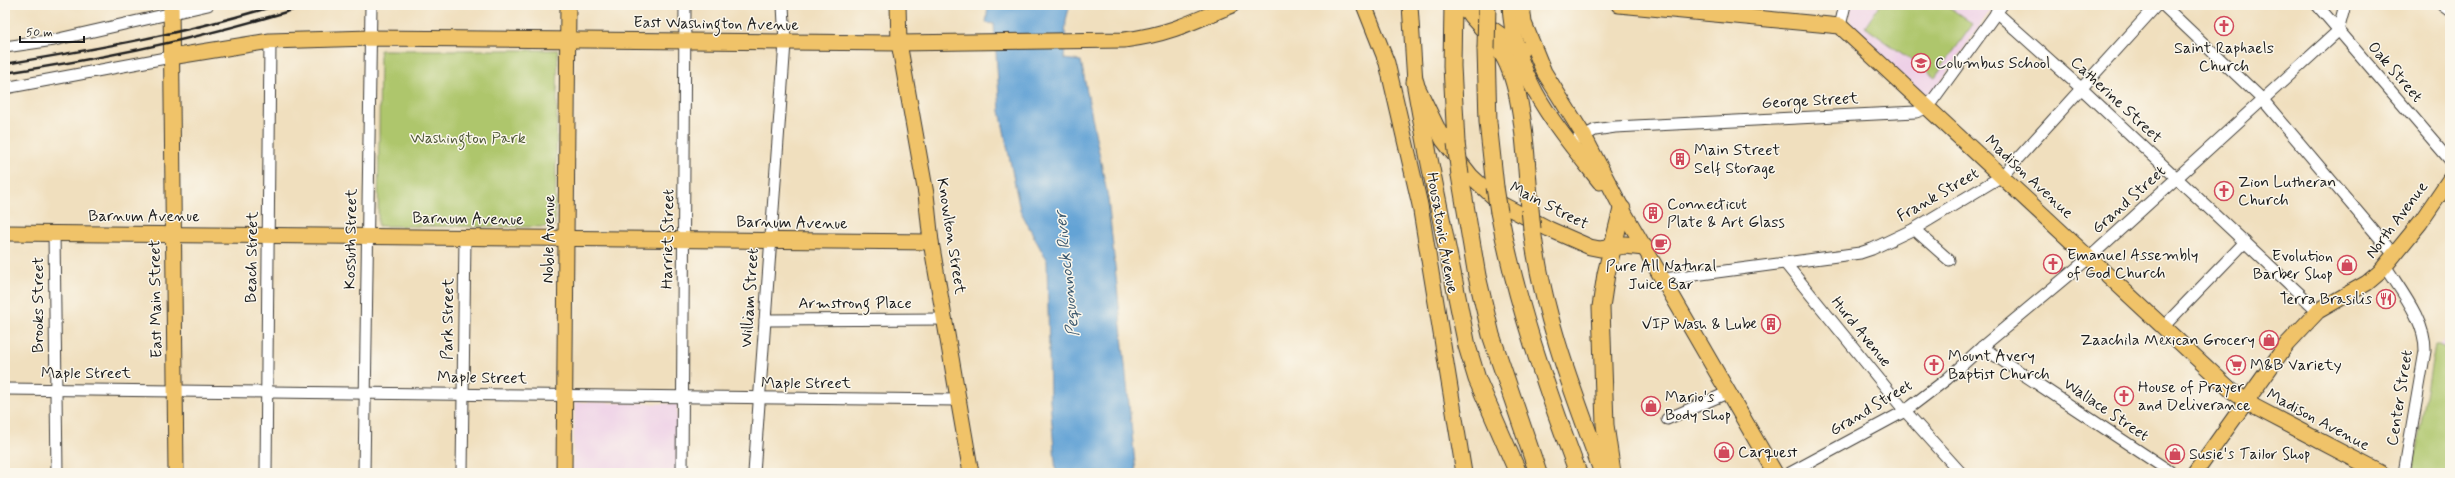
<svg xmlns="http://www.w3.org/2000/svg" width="2455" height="478" viewBox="0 0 2455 478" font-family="Mynerve,sans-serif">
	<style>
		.built { fill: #eed0e7 }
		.green { fill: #aec66c; stroke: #657144 }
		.water { fill: #63a3d5; stroke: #406078 }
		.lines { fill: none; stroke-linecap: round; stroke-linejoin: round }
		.minor-casing { stroke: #3c3934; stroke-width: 13 }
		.major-casing { stroke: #3c3934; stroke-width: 17 }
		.highway-casing { stroke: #3c3934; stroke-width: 19 }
		.minor { stroke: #fff; stroke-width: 11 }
		.major { stroke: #f0c369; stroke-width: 15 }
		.highway { stroke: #f0c369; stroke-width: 17 }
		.rail { stroke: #1c1c1c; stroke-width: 2.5 }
		.highway-bridge-casing { stroke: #3c3934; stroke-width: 19; stroke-linecap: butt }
		.highway-bridge { stroke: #f0c369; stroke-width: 17 }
		.labels { text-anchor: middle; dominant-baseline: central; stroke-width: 3; stroke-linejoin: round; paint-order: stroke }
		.street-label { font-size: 16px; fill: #1c1c1c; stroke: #fbf7ec }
		.poi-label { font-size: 16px; fill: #1c1c1c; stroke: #fbf7ec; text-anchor: start }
		.park-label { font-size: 16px; fill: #4f5838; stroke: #fbf7ec }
		.water-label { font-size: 17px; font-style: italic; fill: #3c596f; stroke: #fbf7ec }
	</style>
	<rect width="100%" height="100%" fill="#fbf7ec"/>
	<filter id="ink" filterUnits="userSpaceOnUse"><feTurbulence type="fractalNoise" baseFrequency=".025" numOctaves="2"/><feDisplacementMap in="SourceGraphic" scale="8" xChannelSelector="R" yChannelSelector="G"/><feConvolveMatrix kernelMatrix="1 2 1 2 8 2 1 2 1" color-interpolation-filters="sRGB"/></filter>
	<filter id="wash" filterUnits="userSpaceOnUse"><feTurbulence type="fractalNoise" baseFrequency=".012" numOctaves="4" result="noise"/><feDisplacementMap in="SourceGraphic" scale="16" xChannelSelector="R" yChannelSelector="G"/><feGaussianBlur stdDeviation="0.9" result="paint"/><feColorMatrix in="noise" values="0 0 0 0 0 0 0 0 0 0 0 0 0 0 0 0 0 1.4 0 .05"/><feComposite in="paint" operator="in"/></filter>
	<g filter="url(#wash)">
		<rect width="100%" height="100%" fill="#f0dfbe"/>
		<g class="built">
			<path d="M1851,5h143l-59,85 -8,4h-5l-69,-65 -3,-9z"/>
			<path d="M2450,334v16l-10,-5z"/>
			<path d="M575,402l102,2v69h-105z"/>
		</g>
		<g class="green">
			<path d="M1880,5h66l27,19 -38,53 -70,-50z"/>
			<path d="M380,50h178l-3,175 -4,2 -173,-1z"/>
			<path d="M2435,345h5l10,5v123h-36v-10z"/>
		</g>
		<path class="water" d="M988,5h82l-4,15 -2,39 17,2 27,137 28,275h-80l-6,-72 -3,-140 -27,-51 -20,-99 -6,-87 -8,-1z"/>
	</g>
	<g filter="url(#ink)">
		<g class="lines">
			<defs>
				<g id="minor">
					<path d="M2163,5l100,95 132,156"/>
					<path d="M2317,5l133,155"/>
					<path d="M2442,5l8,6"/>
					<path d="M1996,12l86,77 236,222"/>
					<path d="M1840,26l5,-21"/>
					<path d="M5,47l49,-7 154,-35"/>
					<path d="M5,88l166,-31"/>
					<path d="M1578,139l17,-9 20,-3 301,-15 11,-4 75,-103"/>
					<path d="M1914,229l35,31"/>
					<path d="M54,233l3,240"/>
					<path d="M1785,263l120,148 56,62"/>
					<path d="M2386,267c15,24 40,55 39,84l-21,122"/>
					<path d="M1664,279l196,-26 12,-4 42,-20 88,-53 155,-171"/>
					<path d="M765,320l181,-1"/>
					<path d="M2164,326l81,-84"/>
					<path d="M1982,347l190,126"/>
					<path d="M5,389l953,11"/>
					<path d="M1667,419l60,-26"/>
					<path d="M266,473l4,-432"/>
					<path d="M364,473l7,-468"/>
					<path d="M462,473l3,-236"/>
					<path d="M682,473l3,-468"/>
					<path d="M754,473l31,-430 -2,-38"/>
					<path d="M1790,473l115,-62 42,-32 35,-32 108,-90 248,-226 7,-26"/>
				</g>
				<g id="major">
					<path d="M171,5l5,468"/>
					<path d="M898,5l1,38 27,151 5,48 40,231"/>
					<path d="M1364,5l23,58 33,142 44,268"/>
					<path d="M1410,5l5,77 28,58 28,36 30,28 48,25 41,18 10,2 13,-2"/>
					<path d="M1458,5l64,45"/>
					<path d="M1510,5c3,73 47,122 90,177"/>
					<path d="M1522,5l2,18 20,49 40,64 38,73 153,264"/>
					<path d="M1619,5l221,21 392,365 23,16 126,66"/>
					<path d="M171,57l99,-16 100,-3 529,5 225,-3c43,-5 69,-18 108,-35"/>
					<path d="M5,233l926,9"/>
					<path d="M564,473l4,-468"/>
					<path d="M2195,473l92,-129 31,-33 49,-28 13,-11 40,-49 30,-44"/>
				</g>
				<g id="highway">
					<path d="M1453,5l-1,61 4,77"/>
					<path d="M1471,15c12,13 25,27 34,43 20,38 21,107 25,151"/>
					<path d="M1486,49l2,73 7,65"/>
					<path d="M1415,82l13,72 39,192 10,33 41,94"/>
					<path d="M1460,175l17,101 14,59 47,138"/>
					<path d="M1499,212c17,90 47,175 79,261"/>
					<path d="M1532,229c11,87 41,163 71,244"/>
					<path d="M1613,247l12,-2 19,2"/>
					<path d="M1612,473l-7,-48 -4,-118 5,-33 16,-65"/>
				</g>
			</defs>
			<use href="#minor" class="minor-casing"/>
			<use href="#major" class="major-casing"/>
			<use href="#highway" class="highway-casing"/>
			<use href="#minor" class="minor"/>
			<use href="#major" class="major"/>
			<use href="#highway" class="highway"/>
			<g class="rail">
				<path d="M5,64c91,-15 183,-31 272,-59"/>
				<path d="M5,73c103,-15 205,-37 304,-68"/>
			</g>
			<defs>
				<g id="highway-bridge">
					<path d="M1486,49l1,-44"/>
					<path d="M1456,143l4,32"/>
					<path d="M1495,187l4,25"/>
					<path d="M1530,209l2,20"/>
				</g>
			</defs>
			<use href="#highway-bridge" class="highway-bridge-casing"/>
			<use href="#highway-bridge" class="highway-bridge"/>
		</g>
	</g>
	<defs>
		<symbol id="church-ring" viewBox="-11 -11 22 22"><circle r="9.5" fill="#fbf7ec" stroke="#d1495b" stroke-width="1.5"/><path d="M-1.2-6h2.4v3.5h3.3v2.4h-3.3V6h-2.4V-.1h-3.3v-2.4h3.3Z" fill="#d1495b"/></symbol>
		<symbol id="school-ring" viewBox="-11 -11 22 22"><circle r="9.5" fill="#fbf7ec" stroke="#d1495b" stroke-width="1.5"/><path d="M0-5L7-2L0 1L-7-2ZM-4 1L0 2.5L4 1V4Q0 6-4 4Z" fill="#d1495b"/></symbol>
		<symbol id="building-ring" viewBox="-11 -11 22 22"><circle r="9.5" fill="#fbf7ec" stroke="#d1495b" stroke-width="1.5"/><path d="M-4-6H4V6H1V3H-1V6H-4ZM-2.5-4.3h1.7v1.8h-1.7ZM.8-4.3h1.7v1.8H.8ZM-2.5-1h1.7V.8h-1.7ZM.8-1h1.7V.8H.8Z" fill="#d1495b"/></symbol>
		<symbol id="cafe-ring" viewBox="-11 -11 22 22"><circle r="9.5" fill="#fbf7ec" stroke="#d1495b" stroke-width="1.5"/><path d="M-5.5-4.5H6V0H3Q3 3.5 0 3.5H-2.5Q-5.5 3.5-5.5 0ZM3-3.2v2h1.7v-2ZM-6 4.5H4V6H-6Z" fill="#d1495b"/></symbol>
		<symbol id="shop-ring" viewBox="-11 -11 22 22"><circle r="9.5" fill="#fbf7ec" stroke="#d1495b" stroke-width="1.5"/><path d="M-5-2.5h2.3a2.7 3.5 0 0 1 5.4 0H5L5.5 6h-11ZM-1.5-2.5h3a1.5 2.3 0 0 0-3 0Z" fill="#d1495b"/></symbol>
		<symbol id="restaurant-ring" viewBox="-11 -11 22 22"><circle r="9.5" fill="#fbf7ec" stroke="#d1495b" stroke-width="1.5"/><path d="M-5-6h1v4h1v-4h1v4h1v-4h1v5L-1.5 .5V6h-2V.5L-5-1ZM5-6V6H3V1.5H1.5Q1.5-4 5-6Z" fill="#d1495b"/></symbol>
		<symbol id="supermarket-ring" viewBox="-11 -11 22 22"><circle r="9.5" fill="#fbf7ec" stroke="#d1495b" stroke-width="1.5"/><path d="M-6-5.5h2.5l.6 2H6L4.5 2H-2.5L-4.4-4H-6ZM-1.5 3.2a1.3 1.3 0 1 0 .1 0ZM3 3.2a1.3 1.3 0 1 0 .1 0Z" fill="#d1495b"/></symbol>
	</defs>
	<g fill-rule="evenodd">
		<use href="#church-ring" x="2213" y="15" width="22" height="22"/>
		<use href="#school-ring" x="1910" y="52" width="22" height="22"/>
		<use href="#building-ring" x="1669" y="148" width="22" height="22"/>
		<use href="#church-ring" x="2213" y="180" width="22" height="22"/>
		<use href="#building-ring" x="1642" y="202" width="22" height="22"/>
		<use href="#cafe-ring" x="1650" y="233" width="22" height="22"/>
		<use href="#church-ring" x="2042" y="253" width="22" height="22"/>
		<use href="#shop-ring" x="2336" y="254" width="22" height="22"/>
		<use href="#restaurant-ring" x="2375" y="288" width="22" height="22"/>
		<use href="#building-ring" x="1760" y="313" width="22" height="22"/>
		<use href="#shop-ring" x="2258" y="329" width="22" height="22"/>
		<use href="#church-ring" x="1923" y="354" width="22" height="22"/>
		<use href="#supermarket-ring" x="2225" y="354" width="22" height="22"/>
		<use href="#church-ring" x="2113" y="385" width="22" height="22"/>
		<use href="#shop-ring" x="1640" y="395" width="22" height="22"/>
		<use href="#shop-ring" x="1713" y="441" width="22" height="22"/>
		<use href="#shop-ring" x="2164" y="443" width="22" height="22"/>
	</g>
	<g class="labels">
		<g class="street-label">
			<text transform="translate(716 24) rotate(1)">East Washington Avenue</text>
			<text transform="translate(2395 72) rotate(49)">Oak Street</text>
			<text transform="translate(2116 100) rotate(43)">Catherine Street</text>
			<text transform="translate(1810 101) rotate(-3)">George Street</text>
			<text transform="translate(2029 177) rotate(43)">Madison Avenue</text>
			<text transform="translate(1938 195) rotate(-30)">Frank Street</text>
			<text transform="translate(2129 200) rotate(-42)">Grand Street</text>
			<text transform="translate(1549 206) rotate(27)">Main Street</text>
			<text x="144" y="216">Barnum Avenue</text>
			<text transform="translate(468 219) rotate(1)">Barnum Avenue</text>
			<text transform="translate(2397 220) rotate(-53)">North Avenue</text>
			<text transform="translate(792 223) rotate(1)">Barnum Avenue</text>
			<text transform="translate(1442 233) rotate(80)">Housatonic Avenue</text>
			<text transform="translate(951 236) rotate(81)">Knowlton Street</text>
			<text transform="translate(351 239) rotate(-89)">Kossuth Street</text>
			<text transform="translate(549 239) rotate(-89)">Noble Avenue</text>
			<text transform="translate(668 239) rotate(-89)">Harriet Street</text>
			<text transform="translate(252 257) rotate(-89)">Beach Street</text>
			<text transform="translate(750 298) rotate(-86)">William Street</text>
			<text transform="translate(156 299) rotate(-91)">East Main Street</text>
			<text x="855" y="303">Armstrong Place</text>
			<text transform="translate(38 305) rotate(-90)">Brooks Street</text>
			<text transform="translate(448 319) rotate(-89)">Park Street</text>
			<text transform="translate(1861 332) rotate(51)">Hurd Avenue</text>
			<text x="86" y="373">Maple Street</text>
			<text transform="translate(482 378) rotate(1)">Maple Street</text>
			<text x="806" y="383">Maple Street</text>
			<text transform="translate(2400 398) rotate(-81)">Center Street</text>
			<text transform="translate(1871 408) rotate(-31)">Grand Street</text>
			<text transform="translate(2106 410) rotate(34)">Wallace Street</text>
			<text transform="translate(2318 420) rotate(28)">Madison Avenue</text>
		</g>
		<g class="poi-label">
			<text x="2224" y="48" text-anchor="middle">Saint Raphaels<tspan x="2224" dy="18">Church</tspan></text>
			<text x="1935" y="63">Columbus School</text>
			<text x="1694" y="150">Main Street<tspan x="1694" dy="18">Self Storage</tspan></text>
			<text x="2238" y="182">Zion Lutheran<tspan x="2238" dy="18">Church</tspan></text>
			<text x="1667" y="204">Connecticut<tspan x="1667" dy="18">Plate &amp; Art Glass</tspan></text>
			<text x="2067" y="255">Emanuel Assembly<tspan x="2067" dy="18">of God Church</tspan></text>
			<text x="2333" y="256" text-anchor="end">Evolution<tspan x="2333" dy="18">Barber Shop</tspan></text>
			<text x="1661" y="266" text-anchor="middle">Pure All Natural<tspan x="1661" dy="18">Juice Bar</tspan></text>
			<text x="2372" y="299" text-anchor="end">Terra Brasilis</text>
			<text x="1757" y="324" text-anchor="end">VIP Wash &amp; Lube</text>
			<text x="2255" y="340" text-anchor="end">Zaachila Mexican Grocery</text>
			<text x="1948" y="356">Mount Avery<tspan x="1948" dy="18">Baptist Church</tspan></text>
			<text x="2250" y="365">M&amp;B Variety</text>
			<text x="2138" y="387">House of Prayer<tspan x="2138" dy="18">and Deliverance</tspan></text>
			<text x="1665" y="397">Mario's<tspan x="1665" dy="18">Body Shop</tspan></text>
			<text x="1738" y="452">Carquest</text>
			<text x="2189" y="454">Susie's Tailor Shop</text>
		</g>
		<g class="park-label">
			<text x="468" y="138">Washington Park</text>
		</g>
		<g class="water-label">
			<text transform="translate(1067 274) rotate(-96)">Pequonnock River</text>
		</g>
	</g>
	<rect width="2455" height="478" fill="none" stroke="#fbf7ec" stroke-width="20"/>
	<path d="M20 36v6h64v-6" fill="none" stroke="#1c1c1c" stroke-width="2"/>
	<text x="26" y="36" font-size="12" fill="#1c1c1c" stroke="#fbf7ec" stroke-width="3" paint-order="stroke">50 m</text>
</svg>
